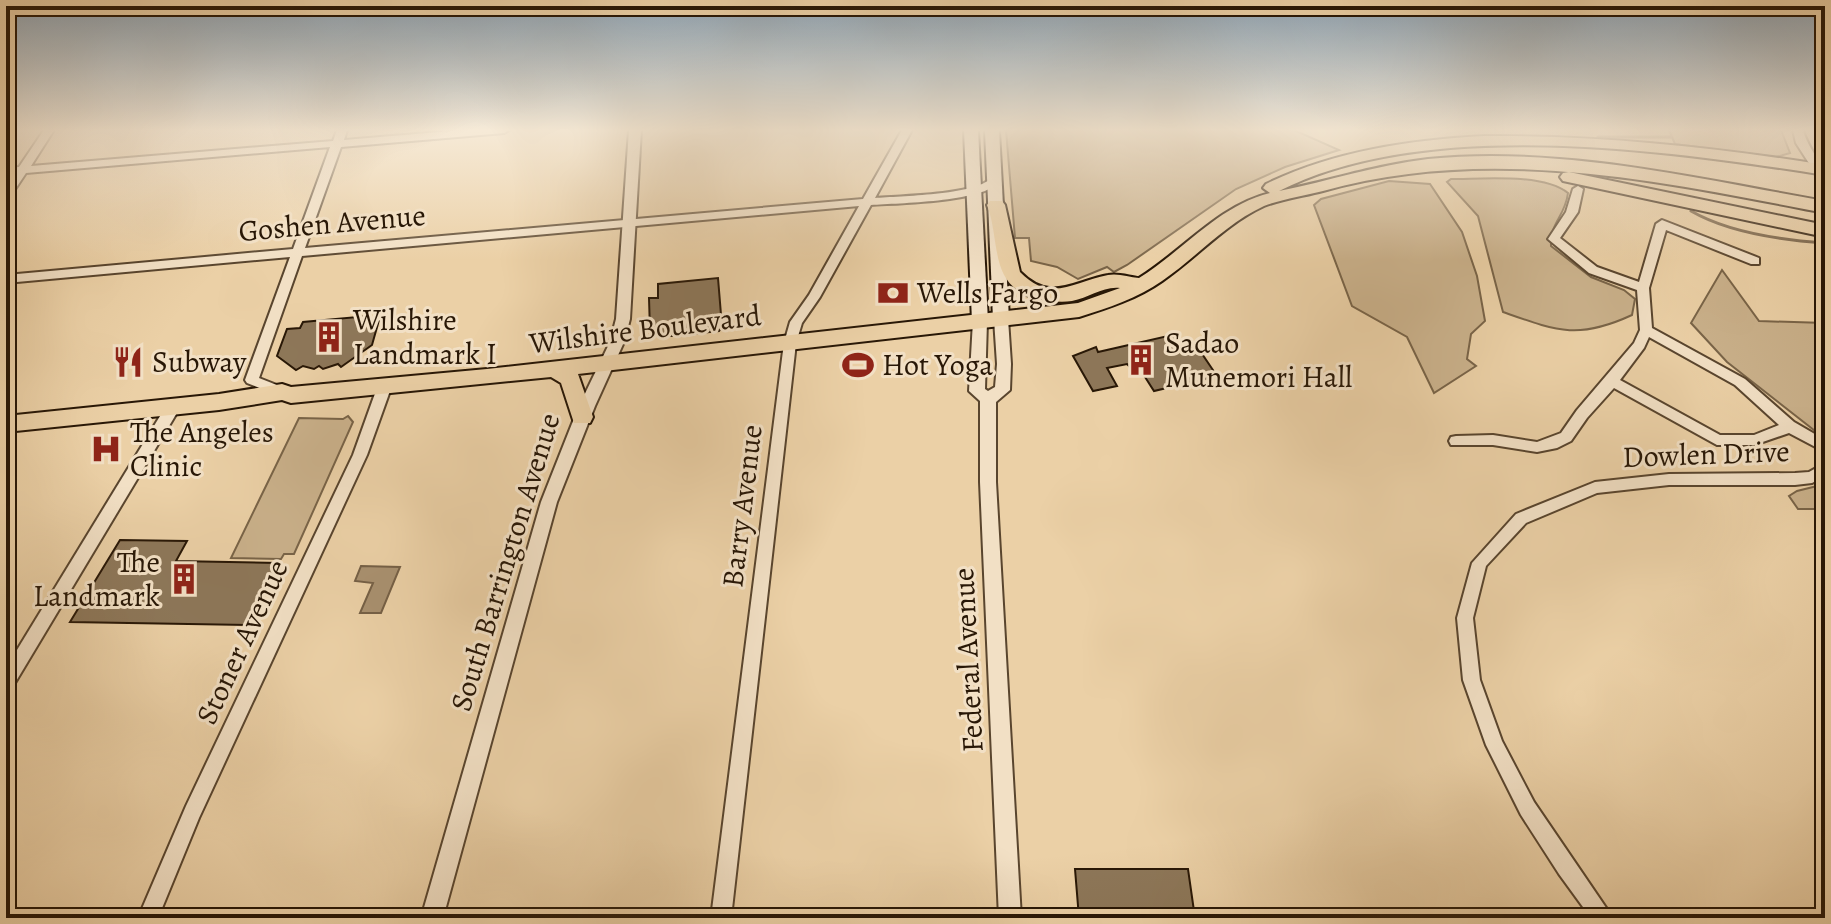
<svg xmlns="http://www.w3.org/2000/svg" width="1831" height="924" viewBox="0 0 1831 924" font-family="Alegreya,serif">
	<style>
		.green { fill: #cab18b; stroke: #796448; stroke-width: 2 }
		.water { fill: #a99170; stroke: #756046; stroke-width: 2 }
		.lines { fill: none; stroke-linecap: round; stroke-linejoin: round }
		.stream { stroke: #756046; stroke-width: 3 }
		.building { fill: #8d7759; stroke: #281706; stroke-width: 2 }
		.minor-casing { stroke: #59452e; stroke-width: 4 }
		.tertiary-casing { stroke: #59452e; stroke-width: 4 }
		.secondary-casing { stroke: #281706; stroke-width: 4 }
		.primary-casing { stroke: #281706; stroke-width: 4 }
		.minor { fill: #f2e0c5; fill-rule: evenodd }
		.tertiary { fill: #f2e0c5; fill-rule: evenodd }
		.secondary { fill: #f2e0c5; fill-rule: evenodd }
		.primary { fill: #ebd0a6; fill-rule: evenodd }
		.labels { text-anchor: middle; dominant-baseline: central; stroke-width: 6; stroke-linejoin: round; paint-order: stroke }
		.street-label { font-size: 30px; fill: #281706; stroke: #f2e0c5 }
		.poi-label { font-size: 30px; fill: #281706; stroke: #f2e0c5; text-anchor: start }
	</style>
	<rect width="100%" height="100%" fill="#ebd0a6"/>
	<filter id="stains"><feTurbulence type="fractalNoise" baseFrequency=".0025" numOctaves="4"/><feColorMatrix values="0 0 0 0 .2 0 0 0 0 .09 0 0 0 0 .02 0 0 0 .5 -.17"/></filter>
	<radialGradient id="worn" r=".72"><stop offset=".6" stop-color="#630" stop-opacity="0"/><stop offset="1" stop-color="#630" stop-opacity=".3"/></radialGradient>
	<g class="green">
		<path d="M1006,130h288l45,20 -54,17 -49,22 -109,76 -13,7 -7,-5 -29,12 -21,-12 -26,-6 -2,-23h-14z"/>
		<path d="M1669,130h112l9,23 -14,4 -101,-13z"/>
		<path d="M1451,179c32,0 92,-6 117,14 -3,24 -18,29 -17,53l40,31 33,13 11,9 -3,16c-54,25 -75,16 -129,-3l-25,-96 -31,-34z"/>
		<path d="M1389,181l41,3 32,48 15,44 8,45 -14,13 -4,25 9,7 -42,27 -27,-56 -55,-31 -38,-101 7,-6z"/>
		<path d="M1722,270l37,51 66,2v107l-6,4 -92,-72 -36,-39z"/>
		<path d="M348,416l5,6 -59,132h-10l-3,5 -50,-1 68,-140 44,1z"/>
		<path d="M1825,484v25h-27l-9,-13 8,-5z"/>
	</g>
	<path class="water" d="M361,566l39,1 -19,46h-21l13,-30 -18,-2z"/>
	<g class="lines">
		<g class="stream">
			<path d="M1598,137h73"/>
			<path d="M1691,211c38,22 90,29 134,32"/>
		</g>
	</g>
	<g class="building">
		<path d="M718,278l4,49 -3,4 -47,5 -17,-1v-5l-5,1 -1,-33h9v-14z"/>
		<path d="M368,316l-1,5 12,-1 -7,25 -31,22 -3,-3 -15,5 -4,-3 -5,3 -11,-3 -7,4 -19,-14 10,-27 13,-1 3,-6z"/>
		<path d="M1172,335l10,14 14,-4 21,31 -63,15 -16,-25 -8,1 -3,-3 -20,4 10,18 -24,5 -20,-35 23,-9 2,5z"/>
		<path d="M120,540l67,1 -11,20 102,2 -30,62 -178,-3z"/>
		<path d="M1075,869h113l7,49h-116z"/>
	</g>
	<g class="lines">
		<defs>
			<g id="minor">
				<path d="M44,130h10l-23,36 302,-25 4,-11h10l-3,10 119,-10h46l-5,3 -163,14 -36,101 558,-49 39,-69h10l-37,68c25,-2 99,-3 115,-19h8v4c-18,19 -99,20 -127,22l-51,92 -18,26 -6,20 -65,575h-20l73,-575 6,-21 19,-27 50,-89 -557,50 -43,122 28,11 2,3 -2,3 -5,2 -35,-14 -2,-3 45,-123 -284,26v-8l287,-26 37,-102 -304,26 -16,24 -4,1v-11l9,-13h-9v-6l13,-1z"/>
				<path d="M1793,130h10c5,20 22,33 22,53l-4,-1 -25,-39z"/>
				<path d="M1578,186l5,3 -5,23 -18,26 37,29 42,15 17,-58 6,-4 97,38v6h-8l-85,-34 -17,58 3,40 93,51 49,43 31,18v12l-36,-19 -35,12h-37l-103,-57 -27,30 -16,23 -14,7 -20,4 -44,-7h-42l-2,-4 2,-4 5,-1 37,-1 44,7 24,-9 16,-23 57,-67 6,-13 -3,-40 -48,-17 -41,-34 18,-27 7,-23zM1649,337l86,48 44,40 -25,10h-34l-100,-55 24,-32z"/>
				<path d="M384,383l7,5 -24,67 -168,363 -41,100h-20l48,-112 167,-351 24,-67z"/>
				<path d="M173,402l7,5 -2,4 -166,277 -6,3v-23l162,-265z"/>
				<path d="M1825,463v13l-13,7 -17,2h-126l-72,8 -71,30 -40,43 -13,52 7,62 22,61 32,61 79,116h-22l-32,-44 -38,-59 -35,-70 -23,-65 -6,-62 15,-55 44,-49 79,-32 74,-8 126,-1 14,-1z"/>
			</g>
			<g id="tertiary">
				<path d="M629,130h12l-11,189 -6,23 -29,64 -38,96 -114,416h-22l120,-416 38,-96 31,-64 6,-23z"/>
				<path d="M1001,314l7,5 3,45 -1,26 -14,12v80l25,436h-22l-19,-436v-81l-11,-10 4,-70 7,-5 7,5 -2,68 3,2 7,-4 2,-23 -3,-45z"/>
			</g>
			<g id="secondary">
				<path d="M964,130h14l10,191 -8,6 -8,-6z"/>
				<path d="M985,130h14l10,189 -8,6 -8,-6z"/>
			</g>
			<g id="primary">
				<path d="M1484,136c114,-1 229,11 341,29v10c-160,-25 -398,-59 -546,16 50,-10 97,-26 149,-32 132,-13 267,19 397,42v12c-167,-32 -335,-69 -502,-22 -19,5 -41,8 -59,15 -39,18 -67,51 -102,75 -24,17 -54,27 -83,36l-501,57 15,43 -3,6h-16l-13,-40 -10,-6 -260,26 -9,-3 -63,10 -213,22v-16l213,-22 63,-10 9,3 196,-18 591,-66 42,-15c-17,-2 -31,10 -48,13 -12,2 -24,0 -37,-3 -47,-13 -34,-57 -48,-93l3,-4h12l3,4 15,67c31,32 54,9 88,3 10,-2 21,2 31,3 45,-28 79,-72 131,-85l-7,-5 3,-4c67,-33 144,-44 218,-48z"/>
				<path d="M1569,172l256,53v12l-262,-56 -3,-4 3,-4z"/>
			</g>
		</defs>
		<use href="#minor" class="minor-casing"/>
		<use href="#tertiary" class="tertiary-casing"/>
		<use href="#secondary" class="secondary-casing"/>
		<use href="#primary" class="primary-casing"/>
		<use href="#minor" class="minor"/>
		<use href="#tertiary" class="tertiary"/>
		<use href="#secondary" class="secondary"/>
		<use href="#primary" class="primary"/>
	</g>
	<linearGradient id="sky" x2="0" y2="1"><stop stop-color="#8fa6b8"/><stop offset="0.5" stop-color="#f6ead7"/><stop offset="1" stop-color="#f6ead7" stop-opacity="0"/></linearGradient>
	<rect width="1831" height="260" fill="url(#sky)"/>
	<defs>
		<symbol id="bank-bare" viewBox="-9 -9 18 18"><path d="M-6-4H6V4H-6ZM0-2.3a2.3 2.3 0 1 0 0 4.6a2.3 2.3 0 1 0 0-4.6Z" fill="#8f2418" stroke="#f2e0c5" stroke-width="2.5" paint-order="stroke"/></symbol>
		<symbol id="building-bare" viewBox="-9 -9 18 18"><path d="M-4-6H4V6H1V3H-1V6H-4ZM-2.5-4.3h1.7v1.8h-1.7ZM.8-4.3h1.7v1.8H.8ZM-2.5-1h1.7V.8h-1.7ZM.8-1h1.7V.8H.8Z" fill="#8f2418" stroke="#f2e0c5" stroke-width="2.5" paint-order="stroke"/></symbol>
		<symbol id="restaurant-bare" viewBox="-9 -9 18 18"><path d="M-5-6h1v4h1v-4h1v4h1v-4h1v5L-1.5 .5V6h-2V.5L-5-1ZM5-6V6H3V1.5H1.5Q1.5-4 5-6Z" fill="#8f2418" stroke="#f2e0c5" stroke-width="2.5" paint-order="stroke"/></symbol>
		<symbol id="stadium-bare" viewBox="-9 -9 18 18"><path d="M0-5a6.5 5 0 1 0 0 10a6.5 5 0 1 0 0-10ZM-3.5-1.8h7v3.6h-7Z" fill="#8f2418" stroke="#f2e0c5" stroke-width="2.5" paint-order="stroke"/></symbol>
		<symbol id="hospital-bare" viewBox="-9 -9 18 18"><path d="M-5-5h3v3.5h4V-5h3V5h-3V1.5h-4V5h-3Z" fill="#8f2418" stroke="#f2e0c5" stroke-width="2.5" paint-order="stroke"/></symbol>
	</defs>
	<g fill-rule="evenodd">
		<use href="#bank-bare" x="871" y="271" width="44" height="44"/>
		<use href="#building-bare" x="307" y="315" width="44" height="44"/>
		<use href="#building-bare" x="1119" y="338" width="44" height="44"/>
		<use href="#restaurant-bare" x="106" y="340" width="44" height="44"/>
		<use href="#stadium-bare" x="836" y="343" width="44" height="44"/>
		<use href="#hospital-bare" x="84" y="427" width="44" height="44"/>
		<use href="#building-bare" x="162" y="557" width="44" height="44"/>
	</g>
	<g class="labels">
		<g class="street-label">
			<text transform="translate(332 223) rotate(-5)">Goshen Avenue</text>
			<text transform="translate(645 329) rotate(-7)">Wilshire Boulevard</text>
			<text transform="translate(1706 454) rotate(-2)">Dowlen Drive</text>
			<text transform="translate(742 506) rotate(-83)">Barry Avenue</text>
			<text transform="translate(505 562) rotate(-73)">South Barrington Avenue</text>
			<text transform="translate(242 642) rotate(-65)">Stoner Avenue</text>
			<text transform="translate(968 660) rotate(-93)">Federal Avenue</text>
		</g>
		<g class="poi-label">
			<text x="917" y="293">Wells Fargo</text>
			<text x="353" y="320">Wilshire<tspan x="353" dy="34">Landmark I</tspan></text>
			<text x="1165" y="343">Sadao<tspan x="1165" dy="34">Munemori Hall</tspan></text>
			<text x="152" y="362">Subway</text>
			<text x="882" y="365">Hot Yoga</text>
			<text x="130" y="432">The Angeles<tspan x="130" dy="34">Clinic</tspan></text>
			<text x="160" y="562" text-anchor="end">The<tspan x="160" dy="34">Landmark</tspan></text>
		</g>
	</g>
	<rect width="1831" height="924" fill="none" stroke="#ebd0a6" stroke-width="32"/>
	<rect x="8" y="8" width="1815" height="908" fill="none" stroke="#281706" stroke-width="4"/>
	<rect x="16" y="16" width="1799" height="892" fill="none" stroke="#281706" stroke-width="2"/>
	<rect width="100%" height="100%" filter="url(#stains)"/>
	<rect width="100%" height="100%" fill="url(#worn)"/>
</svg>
